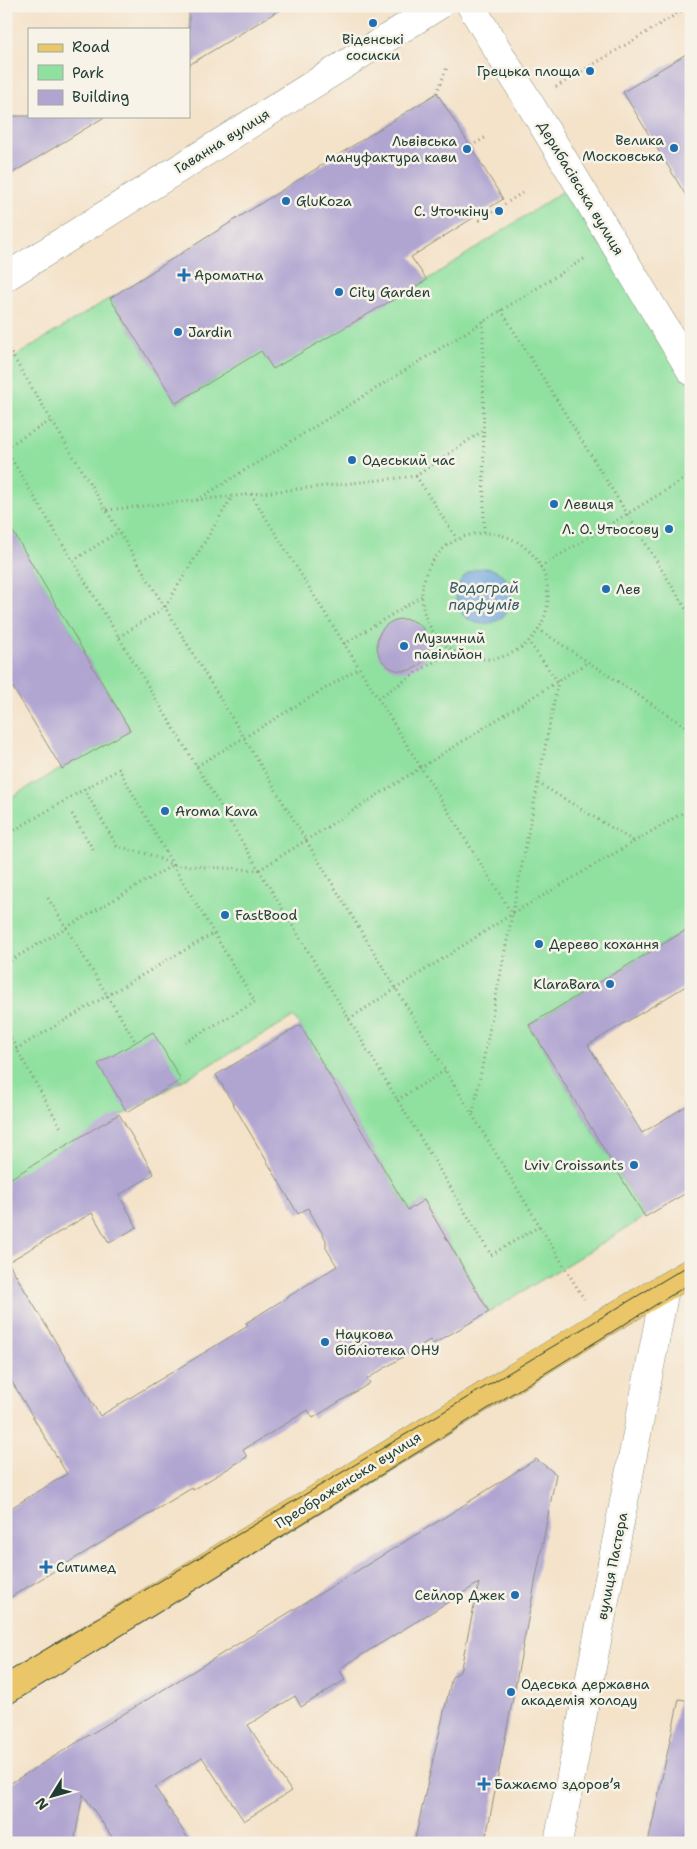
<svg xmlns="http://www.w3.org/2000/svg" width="697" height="1849" viewBox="0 0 697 1849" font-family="'Shantell Sans',sans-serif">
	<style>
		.green { fill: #90e1a0; stroke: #588f6a }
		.water { fill: #70a5dd; stroke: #487188 }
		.building { fill: #b0a5d1 }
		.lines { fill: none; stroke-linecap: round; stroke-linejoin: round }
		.minor-casing { stroke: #8a907e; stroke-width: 29 }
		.major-casing { stroke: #8a907e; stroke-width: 29 }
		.path { stroke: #8a907e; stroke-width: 3; stroke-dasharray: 1 4; stroke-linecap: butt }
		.minor { stroke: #fff; stroke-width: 28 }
		.major { stroke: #ebc669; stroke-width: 28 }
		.tram { stroke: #1f3d34; stroke-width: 1 }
		.poi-dot { fill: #1f6fb2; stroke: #f7f3e8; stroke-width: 2 }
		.labels { text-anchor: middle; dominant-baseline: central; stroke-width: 5; stroke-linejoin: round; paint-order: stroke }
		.poi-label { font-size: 14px; fill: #1f3d34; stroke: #f7f3e8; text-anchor: start }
		.street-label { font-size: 14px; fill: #1f3d34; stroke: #f7f3e8 }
		.water-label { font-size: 15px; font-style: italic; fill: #375c67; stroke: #f7f3e8 }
	</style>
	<rect width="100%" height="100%" fill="#f7f3e8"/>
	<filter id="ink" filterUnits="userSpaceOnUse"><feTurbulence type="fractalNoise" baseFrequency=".02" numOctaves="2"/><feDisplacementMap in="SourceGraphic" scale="10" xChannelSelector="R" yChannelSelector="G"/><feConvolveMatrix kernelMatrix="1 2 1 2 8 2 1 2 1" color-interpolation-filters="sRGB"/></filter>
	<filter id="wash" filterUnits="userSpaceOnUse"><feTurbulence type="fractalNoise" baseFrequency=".0096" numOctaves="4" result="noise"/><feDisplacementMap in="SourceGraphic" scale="20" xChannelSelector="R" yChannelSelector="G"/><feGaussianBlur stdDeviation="1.12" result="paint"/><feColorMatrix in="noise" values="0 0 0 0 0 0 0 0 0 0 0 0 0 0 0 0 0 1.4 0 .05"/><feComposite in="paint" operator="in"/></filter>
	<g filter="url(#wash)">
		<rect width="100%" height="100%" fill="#f4e2c9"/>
		<path class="green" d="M571,186l120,201v540l-162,98 116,192 -156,95 -65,-112 -16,10 -108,-184 -7,-9 -287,165v-382l124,-70 -124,-209v-159l104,-64 67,105 233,-146 17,23z"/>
		<circle class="water" cx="484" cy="596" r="28"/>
		<g id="blocks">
			<g class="building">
				<path d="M189,6h97l-97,59z"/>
				<path d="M691,51v153l-68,-112z"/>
				<path d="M437,93l66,106 -92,58 16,23 -154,89 -12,-18 -85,52 -66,-105z"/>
				<path d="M6,116h100l-100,61z"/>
				<path d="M6,520l124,210 -68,39 -56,-93z"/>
				<circle cx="403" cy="645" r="26"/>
				<path d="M691,927v56l-103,62 54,88 49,-30v87l-46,27 -116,-192z"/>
				<path d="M300,1025l108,185 16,-10 65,112 -56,32 -3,-4 -63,39 3,4 -57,35 -5,-8 -65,40 4,7 -54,33 -1,-2 -186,112v-89l61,-37 -61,-102v-191l113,-67 35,60 -35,21 18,32 -28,16 -17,-30 -84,49 92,154 148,-90 -2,-3 91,-57 -11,-18v-8l-18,-32 -10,6 -82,-139z"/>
				<path d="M153,1032l28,48 -54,32 -29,-48z"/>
				<path d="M536,1459l20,15 -71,369h-71l38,-166 8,-5 19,-89 -140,86 6,11 -44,27 -6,-11 -47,29 43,66 -47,30 -42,-64 -47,30 36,56h-75l-33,-49 -9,49h-68v-57l439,-269z"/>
				<path d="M679,1699l12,2v142h-43z"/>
			</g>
		</g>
	</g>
	<g filter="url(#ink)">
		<use href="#blocks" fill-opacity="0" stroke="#8a907e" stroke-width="1"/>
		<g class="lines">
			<defs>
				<g id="minor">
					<path d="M471,6l220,365"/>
					<path d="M6,277l432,-271"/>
					<path d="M558,1843l107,-554"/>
				</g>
				<path id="major" d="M6,1690l594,-365 91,-53"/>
			</defs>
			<use href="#minor" class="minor-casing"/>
			<use href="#major" class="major-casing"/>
			<g class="path">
				<path d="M556,87l134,-81"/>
				<path d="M437,93l10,-26"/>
				<path d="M471,146l17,-10"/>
				<path d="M477,215l3,5 42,-27"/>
				<path d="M501,310l190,307"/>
				<path d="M483,321l1,212"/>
				<path d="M6,345l578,954"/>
				<path d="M6,447l46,-27"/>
				<path d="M6,450l485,805 49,-29"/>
				<path d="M416,476l41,63"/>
				<path d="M251,494l261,420"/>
				<path d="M197,500l390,-243"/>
				<path d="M107,510l309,-34 68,-46"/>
				<circle cx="485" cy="596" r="63"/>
				<path d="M73,561l46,-30"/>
				<path d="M540,567l151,-92"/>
				<path d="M538,629l153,101"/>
				<path d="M119,637l46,-30 67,-110"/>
				<path d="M344,644l78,-48"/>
				<path d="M378,698l74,-48"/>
				<path d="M197,766l162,-98"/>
				<path d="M538,783l97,59"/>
				<path d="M84,789l33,57 34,9 22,10 82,137 -70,40"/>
				<path d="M72,814l22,37"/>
				<path d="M6,835l113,-66 54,96"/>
				<path d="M48,898l87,143"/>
				<path d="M6,963l167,-98 86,5 329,-208"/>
				<path d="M349,1019l163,-105 179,-106"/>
				<path d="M6,1030l55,98"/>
				<path d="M16,1049l198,-116"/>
				<path d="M397,1100l49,-30"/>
				<path d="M473,1113l85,-431 -30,-41"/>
			</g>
			<use href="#minor" class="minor"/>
			<use href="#major" class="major"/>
			<g class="tram">
				<path d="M6,1673l685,-409"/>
				<path d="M6,1707l685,-424"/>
			</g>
		</g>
	</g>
	<g class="poi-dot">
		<circle cx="373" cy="23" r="5"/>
		<circle cx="590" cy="71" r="5"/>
		<circle cx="674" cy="148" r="5"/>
		<circle cx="467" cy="149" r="5"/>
		<circle cx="286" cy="201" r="5"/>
		<circle cx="499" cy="211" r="5"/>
		<path d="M181.5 267.5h5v5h5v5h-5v5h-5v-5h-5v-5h5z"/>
		<circle cx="339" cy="292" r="5"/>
		<circle cx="178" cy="332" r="5"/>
		<circle cx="352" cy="460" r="5"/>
		<circle cx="554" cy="504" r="5"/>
		<circle cx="669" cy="529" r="5"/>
		<circle cx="606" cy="589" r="5"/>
		<circle cx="404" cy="646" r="5"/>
		<circle cx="165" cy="811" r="5"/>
		<circle cx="225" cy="915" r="5"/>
		<circle cx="539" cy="944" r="5"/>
		<circle cx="610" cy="984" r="5"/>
		<circle cx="634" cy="1165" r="5"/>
		<circle cx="325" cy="1342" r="5"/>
		<path d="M43.5 1559.5h5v5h5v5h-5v5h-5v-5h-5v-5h5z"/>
		<circle cx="515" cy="1595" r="5"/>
		<circle cx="511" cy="1692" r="5"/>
		<path d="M481.5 1776.5h5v5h5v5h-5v5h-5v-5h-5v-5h5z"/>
	</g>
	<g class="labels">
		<g class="poi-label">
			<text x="373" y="39" text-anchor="middle">Віденські<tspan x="373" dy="16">сосиски</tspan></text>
			<text x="580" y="71" text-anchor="end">Грецька площа</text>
			<text x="664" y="140" text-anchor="end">Велика<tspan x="664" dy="16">Московська</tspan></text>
			<text x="457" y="141" text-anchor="end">Львівська<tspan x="457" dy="16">мануфактура кави</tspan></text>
			<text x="296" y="201">GluKoza</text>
			<text x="489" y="211" text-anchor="end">С. Уточкіну</text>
			<text x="194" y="275">Ароматна</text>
			<text x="349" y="292">City Garden</text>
			<text x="188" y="332">Jardin</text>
			<text x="362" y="460">Одеський час</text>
			<text x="564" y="504">Левиця</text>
			<text x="659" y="529" text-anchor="end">Л. О. Утьосову</text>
			<text x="616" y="589">Лев</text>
			<text x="414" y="638">Музичний<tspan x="414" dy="16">павільйон</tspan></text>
			<text x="175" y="811">Aroma Kava</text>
			<text x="235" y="915">FastBood</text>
			<text x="549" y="944">Дерево кохання</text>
			<text x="600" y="984" text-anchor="end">KlaraBara</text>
			<text x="624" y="1165" text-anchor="end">Lviv Croissants</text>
			<text x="335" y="1334">Наукова<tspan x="335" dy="16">бібліотека ОНУ</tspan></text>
			<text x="56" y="1567">Ситимед</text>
			<text x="505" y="1595" text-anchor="end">Сейлор Джек</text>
			<text x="521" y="1684">Одеська державна<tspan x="521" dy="16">академія холоду</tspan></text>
			<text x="494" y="1784">Бажаємо здоровʼя</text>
		</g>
		<g class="street-label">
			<text transform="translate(222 141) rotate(-32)">Гаванна вулиця</text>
			<text transform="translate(581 188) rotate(59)">Дерибасівська вулиця</text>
			<text transform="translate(348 1480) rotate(-32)">Преображенська вулиця</text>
			<text transform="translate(612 1566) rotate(-79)">вулиця Пастера</text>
		</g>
		<g class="water-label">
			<text x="484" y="588">Водограй<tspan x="484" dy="17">парфумів</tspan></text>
		</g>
	</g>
	<rect width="697" height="1849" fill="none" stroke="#f7f3e8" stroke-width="25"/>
	<rect x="28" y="28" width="162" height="90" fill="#f7f3e8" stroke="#a1aaa0"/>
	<rect x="38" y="44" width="25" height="8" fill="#ebc669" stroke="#a1aaa0"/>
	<text x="72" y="52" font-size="15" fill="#1f3d34">Road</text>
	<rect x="38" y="65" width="25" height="15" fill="#90e1a0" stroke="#a1aaa0"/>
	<text x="72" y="78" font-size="15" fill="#1f3d34">Park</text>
	<rect x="38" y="90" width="25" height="15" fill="#b0a5d1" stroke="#a1aaa0"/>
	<text x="72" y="102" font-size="15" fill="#1f3d34">Building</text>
	<g transform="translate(52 1796) rotate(233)" stroke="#f7f3e8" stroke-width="4" paint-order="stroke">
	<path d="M0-4L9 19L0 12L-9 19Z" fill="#1f3d34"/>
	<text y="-8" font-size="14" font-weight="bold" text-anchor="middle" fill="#1f3d34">N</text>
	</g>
</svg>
